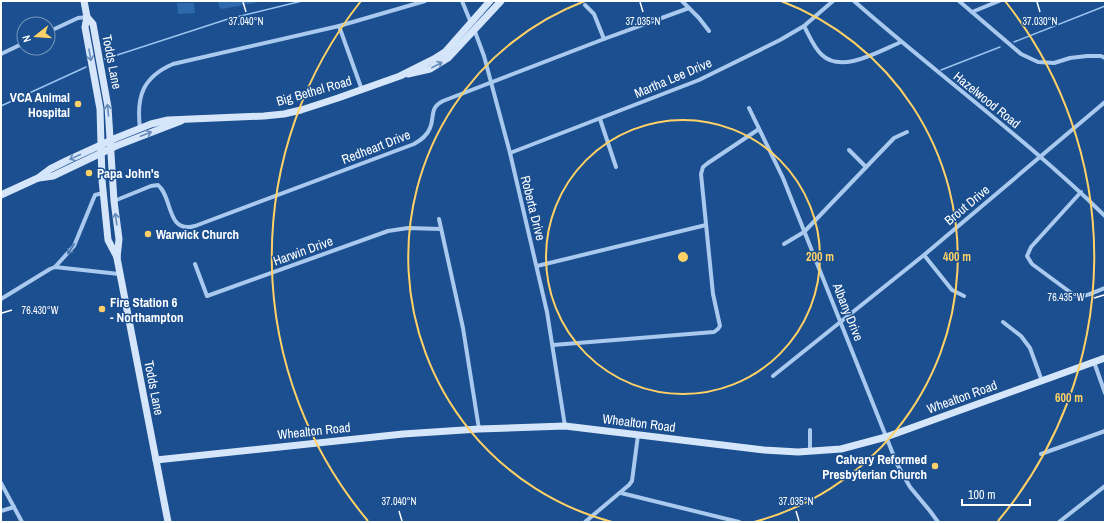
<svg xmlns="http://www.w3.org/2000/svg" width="1106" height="523" viewBox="0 0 1106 523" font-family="'Archivo Narrow',sans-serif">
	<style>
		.green { fill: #2e69ad }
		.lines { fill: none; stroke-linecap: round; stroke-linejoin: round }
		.stream { stroke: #9cc4f0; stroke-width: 1.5 }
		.street { stroke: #a9c9ee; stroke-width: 4 }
		.secondary { stroke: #d6e6fa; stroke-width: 7 }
		.oneway { stroke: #668bba }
		.oneway2 { stroke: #4674ac }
		.ticks { fill: none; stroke: #fff; stroke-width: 1.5 }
		.ring { fill: none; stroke: #ffd166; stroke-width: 2 }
		.poi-dot { fill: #ffd166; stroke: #1b4f8f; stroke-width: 1.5 }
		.labels { text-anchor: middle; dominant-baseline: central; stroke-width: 3; stroke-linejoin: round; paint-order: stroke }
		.street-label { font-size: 13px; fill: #fff; stroke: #1b4f8f }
		.poi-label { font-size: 13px; font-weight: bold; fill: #fff; stroke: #1b4f8f; text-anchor: start }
		.ticks-label { font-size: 10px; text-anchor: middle; fill: #fff; stroke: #1b4f8f; stroke-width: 3; stroke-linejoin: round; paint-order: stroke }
		.centre { fill: #ffd166; stroke: #1b4f8f; stroke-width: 2 }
		.ring-label { font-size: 12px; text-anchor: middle; font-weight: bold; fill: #ffd166; stroke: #1b4f8f; stroke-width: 3; stroke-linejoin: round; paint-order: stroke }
	</style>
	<rect width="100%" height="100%" fill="#1b4f8f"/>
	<g class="green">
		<path d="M218,1h38l-1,2 -33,6 -3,-2z"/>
		<path d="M177,3h17l1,10 -17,1z"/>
	</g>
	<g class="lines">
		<g class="stream">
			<path d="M1014,42l91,-36"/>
			<path d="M105,59l123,-40 74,-18"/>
			<path d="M941,70l59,-23"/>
			<path d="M1,106l85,-39"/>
		</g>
		<g class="street">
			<path d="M462,1l9,22"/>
			<path d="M682,1l17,17 10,13"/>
			<path d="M854,1c83,73 172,138 251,215"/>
			<path d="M959,1l62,53 17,8 16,1 16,-5 17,-2h14l4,2"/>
			<path d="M585,5l9,9 10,25"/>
			<path d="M972,12l27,-11"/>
			<path d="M339,26l23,64"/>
			<path d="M804,26c5,9 10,22 18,29 20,19 57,-4 79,-13"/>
			<path d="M474,29l10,27 26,97 37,159 18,114"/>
			<path d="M48,32l30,-14 9,-1"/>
			<path d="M1,54l23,-11"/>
			<path d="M749,108l34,70 114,286 13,23 20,24 8,11"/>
			<path d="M600,119l16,48"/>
			<path d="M140,128c-4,-32 3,-51 33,-64l166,-38 86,-25"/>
			<path d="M849,150l17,17"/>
			<path d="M510,153l189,-73 81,-40 24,-14 29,-25"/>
			<path d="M1081,192l-50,55 -4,9 5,8 42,31c10,4 22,-4 31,-7"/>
			<path d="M114,201l37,-15 7,-1c15,12 8,49 37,41l219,-82c7,-4 13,-8 16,-16 5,-12 -1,-20 13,-27l161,-62 85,-31"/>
			<path d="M439,219l24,109 16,101"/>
			<path d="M784,244l20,-12 90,-94 13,-6"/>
			<path d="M924,255l28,35 12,6"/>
			<path d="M195,264l12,32 181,-65 20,-3 33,1"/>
			<path d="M537,266l169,-41"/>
			<path d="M55,267l19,-21 21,-51 8,-2"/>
			<path d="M1,299l49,-30 5,-2 64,7"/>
			<path d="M1003,322l18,14 9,12 12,33"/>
			<path d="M553,345l161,-13 4,-3 2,-3 -7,-32 -12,-120 2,-7 5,-4 51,-34"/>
			<path d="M1094,362l11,31"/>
			<path d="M773,376l151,-121 181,-153"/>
			<path d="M810,430v22"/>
			<path d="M1041,454l64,-23"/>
			<path d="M1,483l21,39"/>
			<path d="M621,493l118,29"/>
			<path d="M1,511l13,-4"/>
			<path d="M585,522l44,-37 3,-4 6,-46"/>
			<path d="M1059,522l46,-36"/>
		</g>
		<g class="secondary">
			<path d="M84,1l3,16 -2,10 15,82 2,71 6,60 9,17"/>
			<path d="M87,17l6,7 15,83 6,94 5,38 -2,19 51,264"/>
			<path d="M408,74l22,-5 18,-11 53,-57"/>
			<path d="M39,178l14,-2 63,-30 65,-25"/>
			<path d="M1,195l37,-17 12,-9 16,-8 50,-23 35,-14 17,-4 96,-4 20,-2 17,-4 37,-12 62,-22 34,-17 11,-7 45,-51"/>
			<path d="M156,460l247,-26 76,-5 86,-3 199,24 34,2 43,-3 45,-12 219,-79"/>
		</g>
	</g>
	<defs><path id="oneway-shaft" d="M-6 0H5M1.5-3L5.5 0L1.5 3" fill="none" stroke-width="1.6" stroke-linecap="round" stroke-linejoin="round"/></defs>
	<g class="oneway">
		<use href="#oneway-shaft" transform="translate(90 55) rotate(80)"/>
		<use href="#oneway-shaft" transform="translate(437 65) rotate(-27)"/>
		<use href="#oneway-shaft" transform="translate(108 110) rotate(-95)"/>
		<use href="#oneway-shaft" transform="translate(146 134) rotate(-21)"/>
		<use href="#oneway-shaft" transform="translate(75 157) rotate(155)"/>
		<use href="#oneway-shaft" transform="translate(116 219) rotate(-98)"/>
	</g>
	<use class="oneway2" href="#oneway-shaft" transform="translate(71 249) rotate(123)"/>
	<path class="ticks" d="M243,2l3,10M640,2l3,10M1037,2l3,10M1094,298l10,-3M2,313l10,-3M399,511l3,10M796,511l3,10"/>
	<g class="ring">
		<circle cx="683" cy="257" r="137"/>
		<path d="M612 522A274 274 0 0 1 585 1M781 1A274 274 0 0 1 754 522"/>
		<path d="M368 521A411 411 0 0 1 361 1M1005 1A411 411 0 0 1 998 521"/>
	</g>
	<g class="poi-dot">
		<circle cx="78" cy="104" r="4"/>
		<circle cx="89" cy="173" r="4"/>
		<circle cx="148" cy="234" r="4"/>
		<circle cx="102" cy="309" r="4"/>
		<circle cx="935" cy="466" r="4"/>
	</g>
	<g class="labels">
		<g class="street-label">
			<text transform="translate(112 62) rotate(79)">Todds Lane</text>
			<text transform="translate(673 78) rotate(-23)">Martha Lee Drive</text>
			<text transform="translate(314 91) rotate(-16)">Big Bethel Road</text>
			<text transform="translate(987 100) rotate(39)">Hazelwood Road</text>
			<text transform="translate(376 147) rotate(-21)">Redheart Drive</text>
			<text transform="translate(967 205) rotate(-40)">Brout Drive</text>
			<text transform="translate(533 208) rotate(76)">Roberta Drive</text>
			<text transform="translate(303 251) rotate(-20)">Harwin Drive</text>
			<text transform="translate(848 312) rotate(68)">Albany Drive</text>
			<text transform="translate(154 388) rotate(79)">Todds Lane</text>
			<text transform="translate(962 397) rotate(-20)">Whealton Road</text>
			<text transform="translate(639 423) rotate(7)">Whealton Road</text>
			<text transform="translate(314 431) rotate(-6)">Whealton Road</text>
		</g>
		<g class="poi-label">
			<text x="70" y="97" text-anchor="end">VCA Animal<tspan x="70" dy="15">Hospital</tspan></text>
			<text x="97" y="173">Papa John's</text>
			<text x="156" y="234">Warwick Church</text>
			<text x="110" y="302">Fire Station 6<tspan x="110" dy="15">- Northampton</tspan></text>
			<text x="927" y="459" text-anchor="end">Calvary Reformed<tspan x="927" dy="15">Presbyterian Church</tspan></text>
		</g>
	</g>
	<g class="ticks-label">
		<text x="246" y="25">37.040°N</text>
		<text x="643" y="25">37.035°N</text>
		<text x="1040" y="25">37.030°N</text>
		<text x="1066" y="301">76.435°W</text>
		<text x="40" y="314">76.430°W</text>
		<text x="399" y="505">37.040°N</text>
		<text x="796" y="505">37.035°N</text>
	</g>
	<circle cx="683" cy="257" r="6" class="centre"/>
	<g class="ring-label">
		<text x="820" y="261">200 m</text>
		<text x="957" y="261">400 m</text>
		<text x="1069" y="402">600 m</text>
	</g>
	<rect width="1106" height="523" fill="none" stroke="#ffffff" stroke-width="4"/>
	<g transform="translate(36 36) rotate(253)"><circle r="19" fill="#1b4f8f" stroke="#7695bc"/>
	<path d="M0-3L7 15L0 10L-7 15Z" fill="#ffd166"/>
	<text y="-6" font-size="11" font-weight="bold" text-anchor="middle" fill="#ffffff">N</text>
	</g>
	<path d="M962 499v6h68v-6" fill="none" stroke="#ffffff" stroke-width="2"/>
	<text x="968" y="499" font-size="12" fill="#ffffff" stroke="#1b4f8f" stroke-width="3" paint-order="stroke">100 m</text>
</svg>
